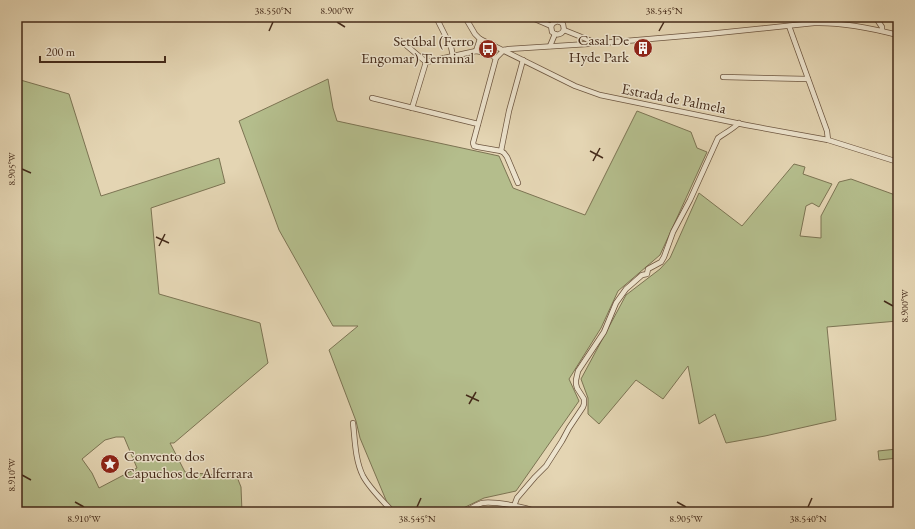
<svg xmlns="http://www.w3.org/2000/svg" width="915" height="529" viewBox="0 0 915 529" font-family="'EB Garamond',serif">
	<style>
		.green { fill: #b4bd8c; stroke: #7c7453; fill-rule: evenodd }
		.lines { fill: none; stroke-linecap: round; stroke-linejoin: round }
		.minor-casing { stroke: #6d5640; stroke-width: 6 }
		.minor { stroke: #ede4ce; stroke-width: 4.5 }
		.ticks { fill: none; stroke: #452b1a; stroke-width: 1.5 }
		.labels { text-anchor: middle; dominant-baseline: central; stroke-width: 3; stroke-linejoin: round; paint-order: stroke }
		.poi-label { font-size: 15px; fill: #452b1a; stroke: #ede4ce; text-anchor: end }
		.street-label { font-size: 15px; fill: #452b1a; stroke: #ede4ce }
		.neatline { fill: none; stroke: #452b1a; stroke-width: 1.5 }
		.ticks-label { font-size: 10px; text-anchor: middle; fill: #452b1a }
	</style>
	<rect width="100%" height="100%" fill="#e4d5b3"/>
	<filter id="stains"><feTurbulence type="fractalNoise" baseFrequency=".005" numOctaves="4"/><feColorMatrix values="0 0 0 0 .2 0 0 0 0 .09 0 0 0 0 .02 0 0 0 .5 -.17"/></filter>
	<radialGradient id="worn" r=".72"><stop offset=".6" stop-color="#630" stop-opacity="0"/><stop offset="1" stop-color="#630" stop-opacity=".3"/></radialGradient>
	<g class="green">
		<path d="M17,79l52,15 32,102 118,-38 6,25 -74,25 8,86 101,29 8,40 -94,80h-4l15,29 52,5 4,10 1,25h-225zM116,437h8l13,31 -38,20 -7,-15 -10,-14 23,-19z"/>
		<path d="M328,79l5,29 4,13 162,35 14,32 72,27 52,-104 54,21 6,16 10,4 -47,103 -42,36 -17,37 -32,51 10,22 -63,90 -32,7 -29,14h-64l-31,-74 -4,-17 -27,-71 29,-24h-25l-54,-96 -40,-109z"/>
		<path d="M794,164l11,3 -2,7 29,10 -13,23 -7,-4 -6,3 -6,30 21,2v-22l18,-34 12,-3 47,17v125l-71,6 9,93 -71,16 -39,7 -11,-29 -16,10 -11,-58 -25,33 -27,-19 -37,44 -11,-10v-16l-7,-19 45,-84 34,-26 10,-11 29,-65 43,33z"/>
		<path d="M897,449l1,9 -19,2 -1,-9z"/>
	</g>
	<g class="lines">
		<defs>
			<g id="minor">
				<path d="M436,17l15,30 2,9"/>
				<path d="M465,17l10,17 5,5 95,47 25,9 146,30 82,15 70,22"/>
				<path d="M530,17l21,9"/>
				<path d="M876,17l2,4 4,6v4"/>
				<path d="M551,26c3,-5 8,-6 12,-2l1,6"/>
				<path d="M551,26l1,6c4,4 9,3 12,-2"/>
				<path d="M789,26l38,105 1,9"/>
				<path d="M564,30l30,12"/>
				<path d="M480,39l-4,12 11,2 9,5 8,-8"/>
				<path d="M401,41l25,21 50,-11"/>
				<path d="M550,46l5,-12"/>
				<path d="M504,50l5,-1 79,-5 6,-2 8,1 106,-9 106,-11c28,-1 57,5 84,12"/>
				<path d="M496,58l-23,85 1,3 4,1 23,4 3,2 3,4 11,26"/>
				<path d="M723,77l85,2"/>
				<path d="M372,98l106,26"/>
				<path d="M412,108l14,-46"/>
				<path d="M501,151l8,-40 14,-51"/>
				<path d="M353,423c2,17 2,37 10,53 7,13 20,25 30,36"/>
				<path d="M514,506l3,-8 18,-21 11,-11 16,-25 7,-13 14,-21 1,-3v-5l-7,-11 -1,-4v-4l2,-9 26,-39 12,-29 10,-14 16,-14 5,-1 1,-5 13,-7 3,-5 9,-25 17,-32 28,-62c7,-5 15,-9 21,-15"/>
				<path d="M465,512c5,-3 11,-7 17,-9 11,-2 45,4 55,9"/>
				<path d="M894,512l4,-3"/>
			</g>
		</defs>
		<use href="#minor" class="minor-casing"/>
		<use href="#minor" class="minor"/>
	</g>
	<path class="ticks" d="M337,22l8,5M269,31l4,-9M659,31l5,-9M590,151l13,7M593,161l7,-13M22,169l9,4M156,237l13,6M159,246l6,-12M884,301l9,5M466,395l13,6M469,404l7,-12M22,475l9,5M75,502l9,5M677,502l9,5M417,507l4,-9M808,507l4,-9"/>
	<defs>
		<symbol id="building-disc" viewBox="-11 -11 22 22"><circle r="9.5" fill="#8f2418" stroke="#ede4ce"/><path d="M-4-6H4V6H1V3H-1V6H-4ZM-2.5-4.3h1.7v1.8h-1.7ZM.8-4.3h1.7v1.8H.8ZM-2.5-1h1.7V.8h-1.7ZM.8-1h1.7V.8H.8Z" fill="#fff"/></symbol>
		<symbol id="bus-disc" viewBox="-11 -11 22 22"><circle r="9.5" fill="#8f2418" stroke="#ede4ce"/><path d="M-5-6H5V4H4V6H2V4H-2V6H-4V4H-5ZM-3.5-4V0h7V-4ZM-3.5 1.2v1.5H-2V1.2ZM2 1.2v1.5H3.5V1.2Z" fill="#fff"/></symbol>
		<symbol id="sight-disc" viewBox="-11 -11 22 22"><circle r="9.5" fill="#8f2418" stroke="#ede4ce"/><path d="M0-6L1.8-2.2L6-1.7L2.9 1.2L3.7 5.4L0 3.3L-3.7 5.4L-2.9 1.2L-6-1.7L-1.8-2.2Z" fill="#fff"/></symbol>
	</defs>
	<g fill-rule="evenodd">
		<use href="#building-disc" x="632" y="37" width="22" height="22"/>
		<use href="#bus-disc" x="477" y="38" width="22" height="22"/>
		<use href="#sight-disc" x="99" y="453" width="22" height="22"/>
	</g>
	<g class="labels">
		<g class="poi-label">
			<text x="629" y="39">Casal De<tspan x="629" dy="17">Hyde Park</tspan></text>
			<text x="474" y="40">Setúbal (Ferro<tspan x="474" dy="17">Engomar) Terminal</tspan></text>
			<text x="124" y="455" text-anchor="start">Convento dos<tspan x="124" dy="17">Capuchos de Alferrara</tspan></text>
		</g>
		<g class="street-label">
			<text transform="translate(674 98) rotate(11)">Estrada de Palmela</text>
		</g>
	</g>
	<rect width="915" height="529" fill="none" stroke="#e4d5b3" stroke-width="44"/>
	<path d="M40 56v6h125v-6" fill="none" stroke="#452b1a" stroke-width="2"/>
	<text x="46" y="56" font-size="12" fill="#452b1a" stroke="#ede4ce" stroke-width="3" paint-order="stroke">200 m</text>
	<rect x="22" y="22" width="871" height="485" class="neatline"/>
	<g class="ticks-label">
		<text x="273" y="14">38.550°N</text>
		<text x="337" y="14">8.900°W</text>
		<text x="664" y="14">38.545°N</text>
		<text transform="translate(11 169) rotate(-90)" y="4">8.905°W</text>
		<text transform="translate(904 306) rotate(-90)" y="4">8.900°W</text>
		<text transform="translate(11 475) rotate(-90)" y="4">8.910°W</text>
		<text x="84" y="522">8.910°W</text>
		<text x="417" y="522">38.545°N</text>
		<text x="686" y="522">8.905°W</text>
		<text x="808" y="522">38.540°N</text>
	</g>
	<rect width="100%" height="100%" filter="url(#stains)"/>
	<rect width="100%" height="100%" fill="url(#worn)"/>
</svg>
